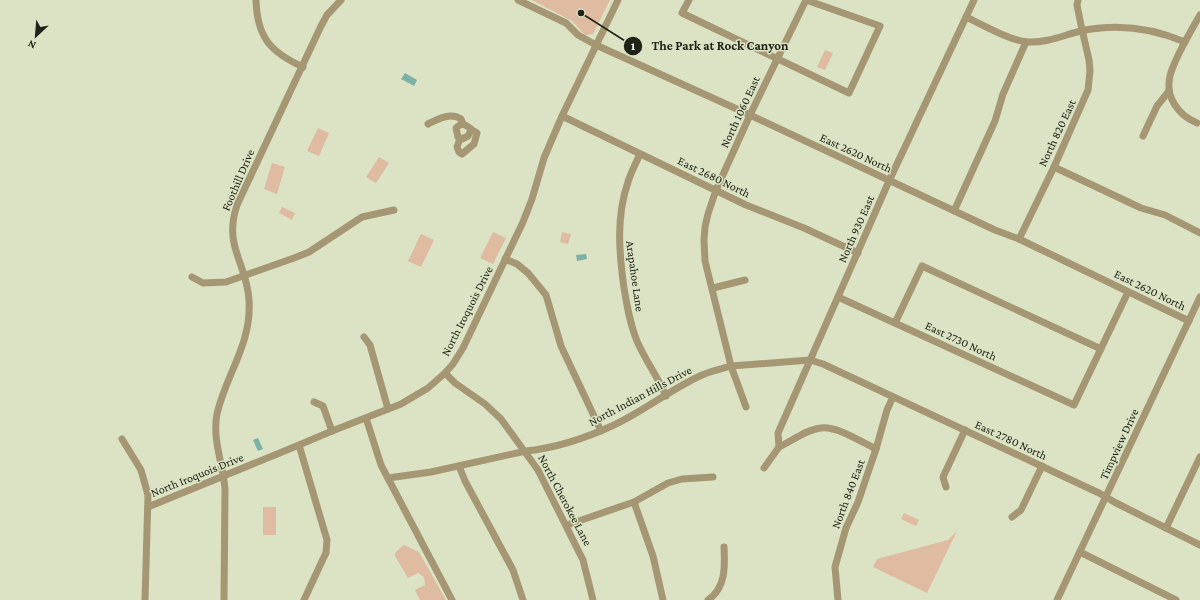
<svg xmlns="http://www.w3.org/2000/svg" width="1200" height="600" viewBox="0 0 1200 600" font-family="'Crimson Pro',serif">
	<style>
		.green { fill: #dfbba1 }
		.water { fill: #7cb1a6 }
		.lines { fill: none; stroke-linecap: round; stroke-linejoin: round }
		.minor { stroke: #a59773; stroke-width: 7 }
		.labels { text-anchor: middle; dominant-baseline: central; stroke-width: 3; stroke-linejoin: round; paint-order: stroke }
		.street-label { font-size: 12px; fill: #202317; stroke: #dbe3c4 }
		.leader { fill: none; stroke: #202317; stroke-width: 1.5 }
		.callout-dot { fill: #202317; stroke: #dbe3c4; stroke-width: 1.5 }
		.mark-label { font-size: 12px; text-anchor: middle; font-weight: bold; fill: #fff }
		.callout-label { font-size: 13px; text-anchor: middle; font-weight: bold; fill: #202317; stroke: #dbe3c4; stroke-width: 3; stroke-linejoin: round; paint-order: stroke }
	</style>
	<rect width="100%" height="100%" fill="#dbe3c4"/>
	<g class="green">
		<path d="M532,0h78l-17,34 -8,1 -13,-14z"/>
		<path d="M825,50l8,3 -8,17 -8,-3z"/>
		<path d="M318,128l11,5 -10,23 -12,-5z"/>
		<path d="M379,157l10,6 -13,20 -10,-6z"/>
		<path d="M272,163l13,4 -8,27 -13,-5z"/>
		<path d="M282,207l13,6 -3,7 -13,-7z"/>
		<path d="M493,232l13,6 -13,26 -13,-6z"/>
		<path d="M562,232l9,2 -3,10 -8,-2z"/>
		<path d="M421,234l13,6 -13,27 -13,-6z"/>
		<rect x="263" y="507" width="13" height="28"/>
		<path d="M904,513l15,7 -3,6 -15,-7z"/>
		<path d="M957,531l-30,62 -54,-26 4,-8 71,-19z"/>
		<path d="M404,545l15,7 27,48h-26l-5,-10 10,-5 -1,-8 -6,-4 -10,5 -13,-22v-3z"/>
	</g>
	<g class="water">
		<path d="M405,73l12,7 -3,6 -13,-7z"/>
		<path d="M586,254l1,5 -10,2 -1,-6z"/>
		<path d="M258,438l5,11 -5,2 -5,-11z"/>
	</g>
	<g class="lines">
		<g class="minor">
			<path d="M256,0c1,37 14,52 47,67"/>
			<path d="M518,0l48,23 12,12 18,10 154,70 245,115 24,9 170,82"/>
			<path d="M689,0l-7,13 167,80 31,-67 -74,-26"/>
			<path d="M966,17c17,8 45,24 62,25 19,1 36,-7 53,-11 6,-2 13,-2 19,-3 30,-3 57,2 85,14"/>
			<path d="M562,116l184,89 58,23 54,25"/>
			<path d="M1197,123c-19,-8 -32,-26 -27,-47 4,-17 21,-45 30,-61"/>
			<path d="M428,124c10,-5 22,-12 33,-5l2,5"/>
			<path d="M1143,136l14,-30 12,-15"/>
			<path d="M460,138l-3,9 2,5 3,2 12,-10 3,-11c-2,-2 -5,-2 -6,-4 -6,-4 -8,-8 -15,-1l2,9 4,2 6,-3 3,-6"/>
			<path d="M640,154c-4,9 -9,18 -12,28 -12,35 -9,70 -4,106 3,18 6,36 13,53 8,19 21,36 29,55"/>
			<path d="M1054,167l87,41 24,7 35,18"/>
			<path d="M954,211l41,-90 8,-27 23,-52"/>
			<path d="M1019,239l35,-72 34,-77 2,-19 -1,-11 -8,-35 -4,-20 1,-5"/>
			<path d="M505,259l12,5 11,9 18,22 15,51 40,85"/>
			<path d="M192,277l11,6 23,-1 68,-24 15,-6 53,-35 32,-7"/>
			<path d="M713,288l32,-8"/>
			<path d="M838,297l236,108 54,-113"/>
			<path d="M895,323l27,-57 179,83"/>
			<path d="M364,337l6,8 18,64"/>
			<path d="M445,373l10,10 30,21 16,15 37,51 45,90 10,40"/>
			<path d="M314,402l9,4 9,25"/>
			<path d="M746,407l-15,-41 -26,-105 -1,-21 1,-13 3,-13 8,-24 34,-75 56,-115"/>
			<path d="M366,418l15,47 71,135"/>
			<path d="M122,439l19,31 7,25 -3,105"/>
			<path d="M299,445l28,95 -1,13 -3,6 -19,41"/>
			<path d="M779,447c13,-6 28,-18 42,-19 16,-2 41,14 55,21"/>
			<path d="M459,466l6,15 48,89 10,30"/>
			<path d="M764,468l15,-21 -1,-14 111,-252 85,-181"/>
			<path d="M388,478l43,-6 95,-21c30,-3 60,-13 88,-26 30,-14 57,-36 88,-50 9,-4 19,-6 29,-9l79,-6 13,4 276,129 17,10 84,42"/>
			<path d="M946,487l-3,-10 22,-47"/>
			<path d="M634,502l19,54 10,44"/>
			<path d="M148,507l151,-62 33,-14 69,-27 27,-16 17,-15 8,-9 10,-16 60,-126 9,-23 12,-41 18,-42 56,-116"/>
			<path d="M1012,517l9,-7 21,-44"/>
			<path d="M567,525l67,-23 34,-19 14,-4 31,-2"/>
			<path d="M1166,528l34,-71"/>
			<path d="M1080,552l96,48"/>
			<path d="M224,600l1,-111c-2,-25 -13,-50 -8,-75 9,-40 35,-70 32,-114 -2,-37 -26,-53 -12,-95l84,-179 6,-11 14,-15"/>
			<path d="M708,600c18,-12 17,-34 16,-53"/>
			<path d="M838,600l-3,-33 7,-25 4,-14 12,-26 18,-53 11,-39 6,-13"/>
			<path d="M1057,600l143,-303"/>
		</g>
	</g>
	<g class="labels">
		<g class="street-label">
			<text transform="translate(740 112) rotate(-65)">North 1060 East</text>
			<text transform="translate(1057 133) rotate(-65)">North 820 East</text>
			<text transform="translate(856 153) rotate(25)">East 2620 North</text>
			<text transform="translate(714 177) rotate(26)">East 2680 North</text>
			<text transform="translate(238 180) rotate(-67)">Foothill Drive</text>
			<text transform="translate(856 229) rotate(-66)">North 930 East</text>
			<text transform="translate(635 276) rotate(82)">Arapahoe Lane</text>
			<text transform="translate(1150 290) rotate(26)">East 2620 North</text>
			<text transform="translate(467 311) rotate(-63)">North Iroquois Drive</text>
			<text transform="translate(961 341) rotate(25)">East 2730 North</text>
			<text transform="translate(640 396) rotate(-28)">North Indian Hills Drive</text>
			<text transform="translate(1011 440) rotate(25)">East 2780 North</text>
			<text transform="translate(1119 444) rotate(-65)">Timpview Drive</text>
			<text transform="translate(197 475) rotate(-22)">North Iroquois Drive</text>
			<text transform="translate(848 494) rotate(-69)">North 840 East</text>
			<text transform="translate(565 500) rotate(62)">North Cherokee Lane</text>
		</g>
	</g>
	<path class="leader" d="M581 13L633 46"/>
	<g class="callout-dot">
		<circle cx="581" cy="13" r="4"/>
		<circle cx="633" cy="46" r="10"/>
	</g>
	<g class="mark-label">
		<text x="633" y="50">1</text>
	</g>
	<g class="callout-label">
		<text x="720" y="50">The Park at Rock Canyon</text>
	</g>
	<g transform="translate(36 36) rotate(206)" stroke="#dbe3c4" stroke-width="3" paint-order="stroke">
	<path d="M0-3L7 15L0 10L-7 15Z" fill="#202317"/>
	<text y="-6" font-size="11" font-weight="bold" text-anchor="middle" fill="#202317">N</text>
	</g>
</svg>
